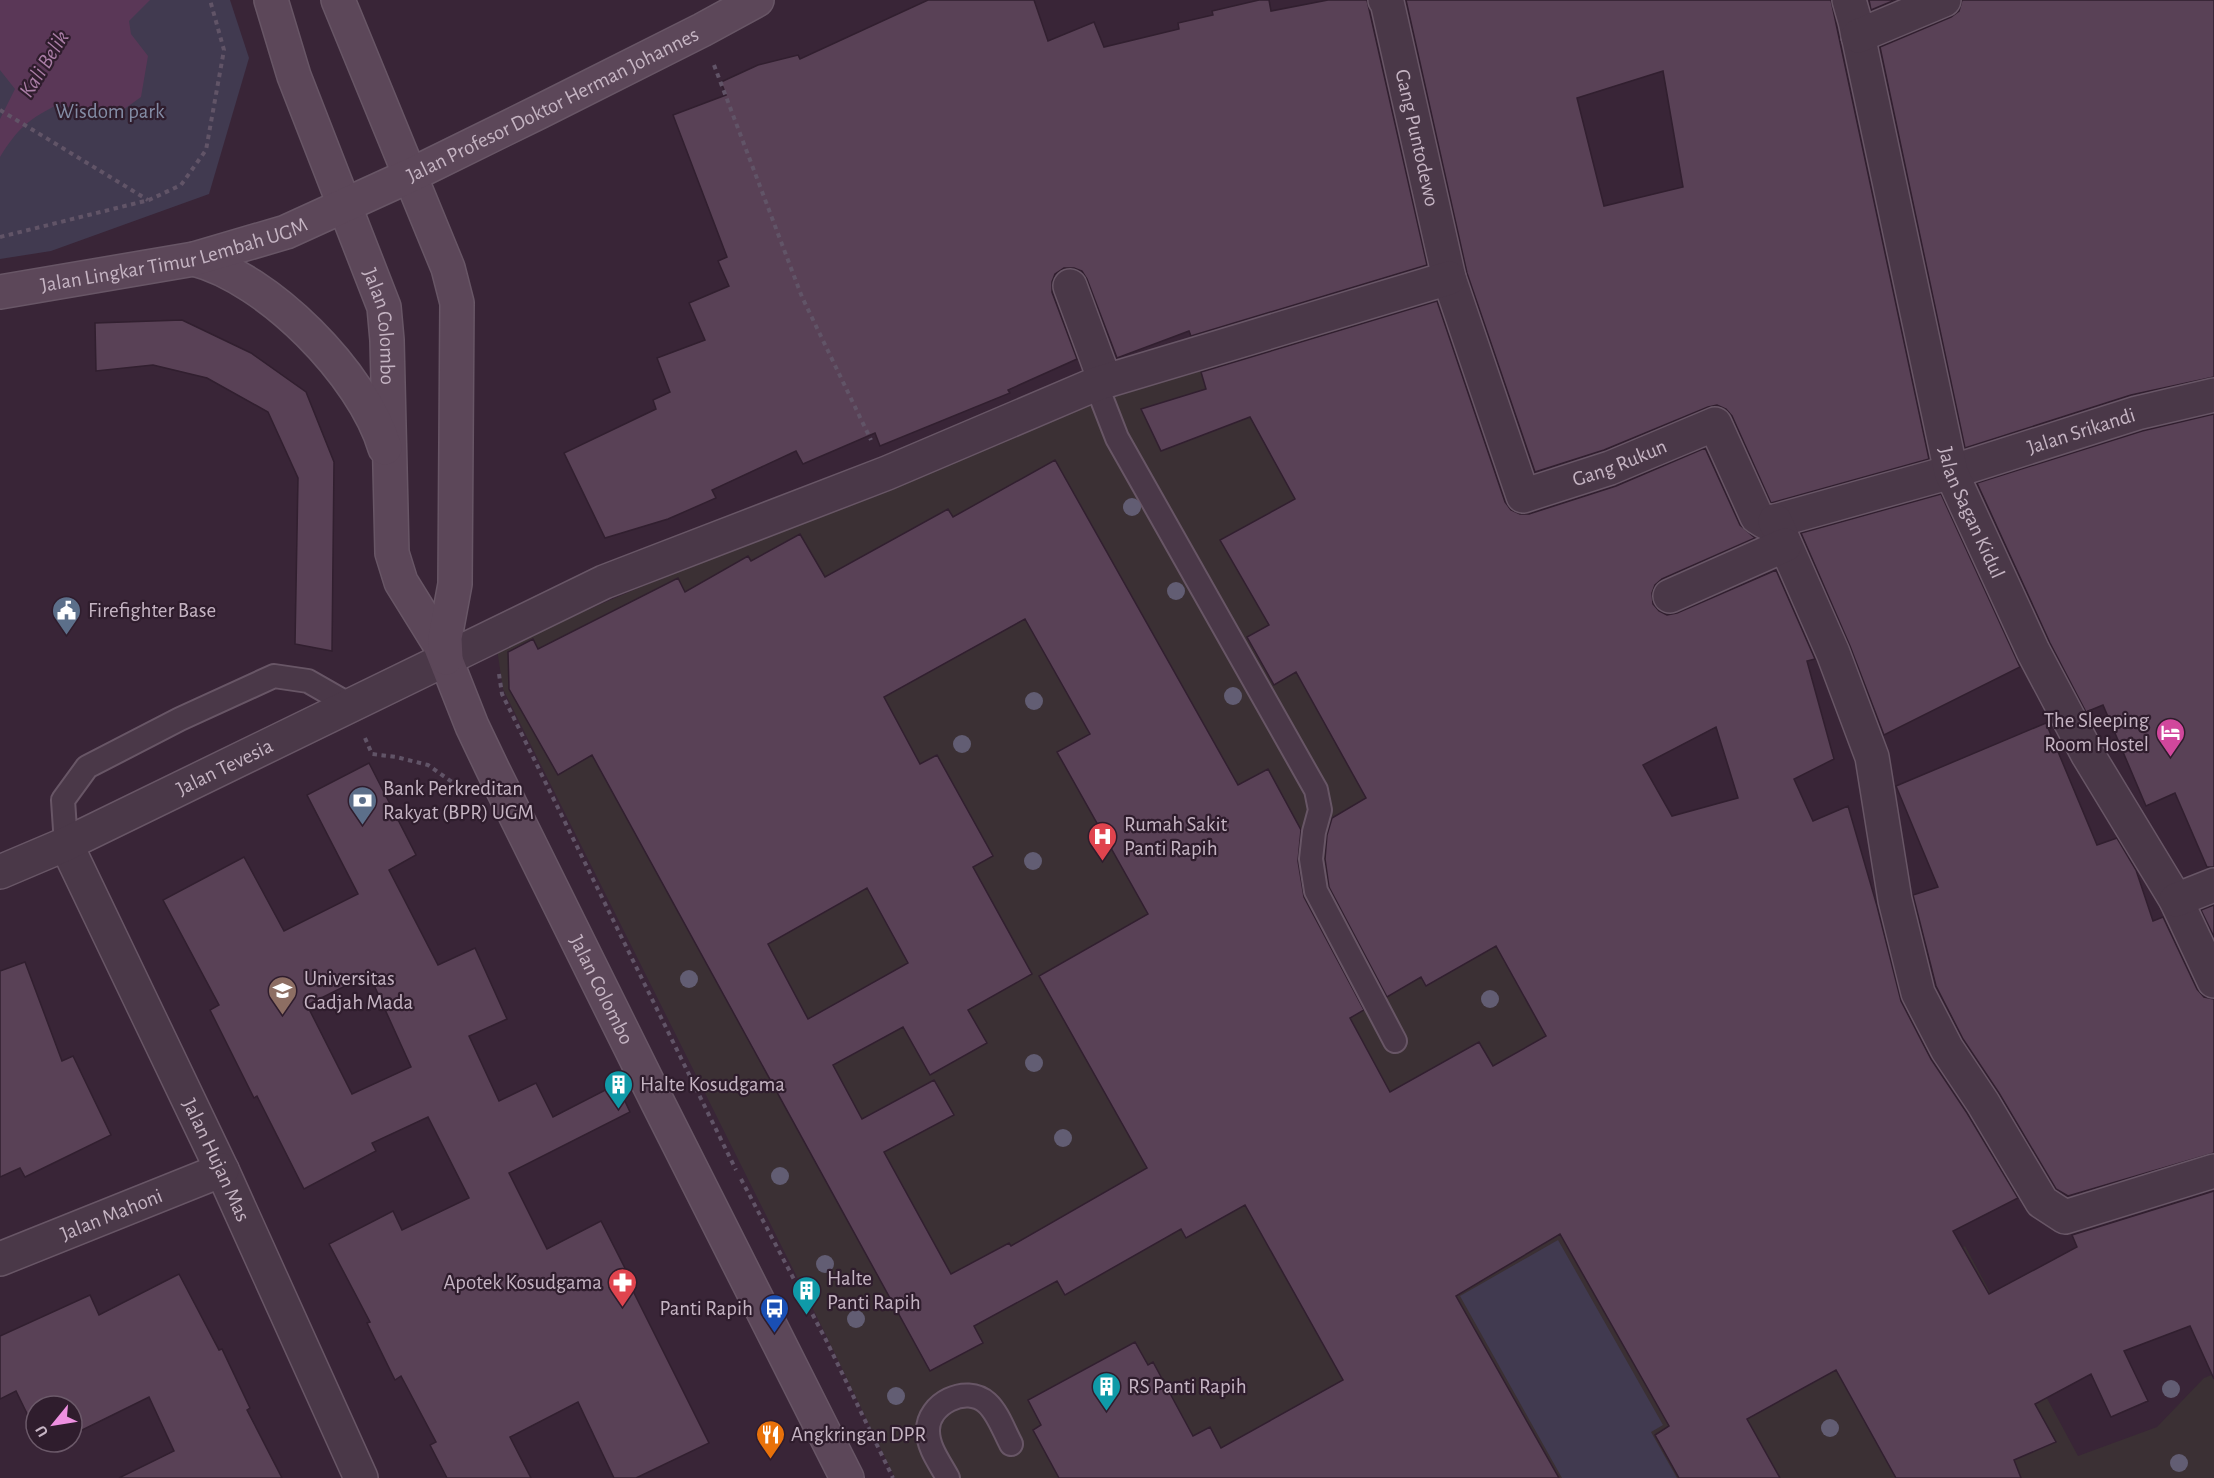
<svg xmlns="http://www.w3.org/2000/svg" width="2214" height="1478" viewBox="0 0 2214 1478" font-family="'Alegreya Sans',sans-serif">
	<style>
		.medical { fill: #3b3034 }
		.green { fill: #413a50 }
		.water { fill: #5a3757 }
		.building { fill: #594156; stroke: #311f2f; stroke-width: 1.5; fill-rule: evenodd }
		.lines { fill: none; stroke-linecap: round; stroke-linejoin: round }
		.lane-casing { stroke: #685666; stroke-width: 26 }
		.street-casing { stroke: #685666; stroke-width: 36 }
		.secondary-casing { stroke: #685666; stroke-width: 36 }
		.path { stroke: #615467; stroke-width: 4; stroke-dasharray: 4.5 4.5; stroke-linecap: butt }
		.lane { stroke: #4a3848; stroke-width: 22 }
		.street { stroke: #4a3848; stroke-width: 33 }
		.secondary { stroke: #5c4759; stroke-width: 33 }
		.tree { fill: #625d73 }
		.labels { text-anchor: middle; dominant-baseline: central; stroke-width: 4.5; stroke-linejoin: round; paint-order: stroke }
		.street-label { font-size: 21px; fill: #c5b4c3; stroke: #2f1d2d }
		.park-label { font-size: 21px; fill: #838ba4; stroke: #2f1d2d }
		.poi-label { font-size: 21px; fill: #c5b4c3; stroke: #2f1d2d; text-anchor: start }
		.water-label { font-size: 22px; font-style: italic; fill: #aa7ea6; stroke: #2f1d2d }
	</style>
	<rect width="100%" height="100%" fill="#392537"/>
	<path class="medical" d="M1363,303l28,124 471,874 103,-55 113,210 79,-29 47,-49 10,-4v104h-1319l-71,-147 -321,-642 -6,-40 419,-181z"/>
	<g class="green">
		<path d="M0,0h230l19,58 -40,136 -158,57 -51,8z"/>
		<path d="M1558,1240l105,185 -12,7 26,46h-115l-102,-182z"/>
	</g>
	<path class="water" d="M0,0h150l-21,21 2,13 17,22 -7,41 -32,23 -50,-16c-29,14 -42,25 -59,53v-38l15,-30 -15,-19z"/>
	<g class="building">
		<path d="M928,0h106l14,41 46,-19 10,25 75,-18 -1,-6 35,-8 -1,-4 47,-11h10l2,11 57,-11h39l60,265 -236,71 -2,-5 -72,27 -30,-79 -5,-8 -8,-3h-10l-9,6 -3,8v10l25,67 -69,31 2,3 -130,53 -5,-13 -72,31 -7,-13 -84,39 4,8 -48,21 -63,19 -41,-85 92,-44 -3,-9 17,-8 -13,-34 48,-18 -16,-37 40,-17 -11,-25 9,-4 -54,-142 53,-20 -5,-13 37,-17 40,-10 2,4z"/>
		<path d="M1406,0h425l98,459 -158,44 -39,-87 -6,-7 -9,-4 -9,2 -104,43 -69,22 -68,-199zM1663,71l20,116 -79,19 -27,-108z"/>
		<path d="M1869,0h26l-24,10z"/>
		<path d="M1962,0h252v377l-83,18 -166,53 -85,-401 71,-30 8,-6z"/>
		<path d="M1437,301l68,201 6,8 9,4h9l87,-28 89,-38 35,77 15,13 -93,41 -7,6 -3,8 1,11 6,7 8,4 10,-2 99,-43 39,89 -8,2 27,98 -40,20 19,42 35,-15 29,100 24,95 30,58 36,54 51,85 -65,33 36,63 88,-47 -5,-12 142,-44v188l-24,-53 -66,25 24,50 -37,16 -20,-43 -56,30 21,38 -42,18 7,18h-125l-60,-108 -89,49 33,59h-101l-24,-43 14,-9 -109,-192 -104,62 103,182h-500l-26,-48 8,-5 -13,-25 107,-58 13,23 5,-3 40,74 17,-9 11,21 122,-68 -98,-175 -59,33 -5,-9 -116,66 -8,-14 -83,45 9,17 -53,28 -338,-616 -34,20 -49,-86 -1,-37 25,-13 5,10 140,-71 7,14 63,-36 3,5 49,-27 25,43 123,-68 5,8 102,-57 183,325 30,-16 33,61 -3,31 6,36 60,113 -14,8 40,74 89,-50 14,24 53,-30 -50,-90 -70,40 -5,-9 -34,20 -58,-110 -4,-28 2,-24 5,-17 34,-20 -70,-126 -22,13 -27,-48 22,-12 -49,-85 75,-41 -45,-82 -89,34 -20,-42 65,-20 -5,-17zM1025,619l65,115 -33,18 91,162 -109,62 108,192 -136,78 -2,-3 -58,31 -67,-122 70,-37 -20,-35 -72,39 -29,-54 70,-38 27,48 57,-32 -19,-33 64,-36 -59,-107 20,-11 -56,-101 -17,9 -36,-67zM1716,727l22,71 -66,18 -29,-51zM867,888l41,75 -100,56 -40,-75z"/>
		<path d="M182,320l69,33 55,39 28,70 -2,189 -37,-7 3,-166 -30,-66 -61,-34 -54,-13 -57,6 -1,-48z"/>
		<path d="M2214,414v453h-7l-32,-74 -29,13 -43,-101 -17,7 -36,-69 -73,-160 165,-52z"/>
		<path d="M1941,494l79,173 -136,68 -34,-89 -49,-113z"/>
		<path d="M2046,723l51,122 20,-7 19,32 17,51 10,-4 34,72 7,8 10,2v154l-146,43 -12,-7 -57,-96 -36,-54 -27,-53 -23,-91 25,-8 -42,-101z"/>
		<path d="M369,763l47,92 -27,15 49,95 37,-17 32,71 -38,17 30,65 37,-18 17,34 64,-33 13,28 -121,61 38,76 54,-28 31,61 -3,1 80,160 -73,35h-22l-36,-76 -68,35 21,41h-84l-17,-33 6,-3 -35,-66 -6,4 -28,-57 3,-1 -41,-78 64,-33 9,19 67,-32 -41,-81 -56,26 4,8 -72,38 -47,-93 -3,2 -44,-88 9,-5 -56,-105 81,-43 40,74 74,-37 -51,-99zM369,974l42,93 -59,27 -45,-89z"/>
		<path d="M2214,905v32l-13,-27z"/>
		<path d="M25,962l37,99 11,-5 38,79 -86,42 -5,-9 -20,9v-206z"/>
		<path d="M179,1274l40,76 3,-1 28,59 -3,2 35,68h-163l55,-27 -25,-54 -77,38v-29h-36v26l-20,-41 -16,8v-63l90,-41 9,20z"/>
	</g>
	<g class="lines">
		<defs>
			<g id="lane">
				<path d="M1096,384l21,54 199,352 4,20 -6,22 -3,27 5,32 79,150"/>
				<path d="M66,844l-3,-44 24,-33 93,-48 94,-43 34,5 42,24"/>
				<path d="M948,1478c-8,-15 -20,-30 -20,-47 -1,-27 38,-47 59,-28 11,10 17,28 24,41"/>
			</g>
			<g id="street">
				<path id="s1" d="M1385,0l2,2 62,276 74,218 87,-28 105,-44 42,93 8,5 10,-1 176,-49 186,-59 77,-18"/>
				<path id="s2" d="M1849,0l6,21 96,451 82,179 55,104 88,145 38,81"/>
				<path d="M1858,36l86,-36"/>
				<path d="M1070,286l35,95"/>
				<path d="M1775,521l58,132 39,104 23,143 23,93 29,56 36,54 59,99 23,15 149,-46"/>
				<path d="M1670,596l115,-51"/>
				<path id="s3" d="M66,844l156,326 139,308"/>
				<path id="s4" d="M0,872l66,-28 538,-262 283,-109 209,-89 353,-106"/>
				<path d="M2176,900l38,-15"/>
				<path id="s5" d="M0,1259l222,-89"/>
			</g>
			<g id="secondary">
				<path id="s6" d="M271,0l23,76 90,231 3,33 5,213 9,29 39,63 32,81 21,44 165,333 189,375"/>
				<path d="M338,0l110,268 9,35 -2,281 -10,54 1,20"/>
				<path d="M194,259c74,19 169,115 191,189"/>
				<path id="s7" d="M0,292l194,-33 92,-27 125,-57 128,-63 163,-82 55,-30"/>
			</g>
		</defs>
		<use href="#lane" class="lane-casing"/>
		<use href="#street" class="street-casing"/>
		<use href="#secondary" class="secondary-casing"/>
		<g class="path">
			<path d="M714,65l88,232 69,143"/>
			<path d="M0,110l148,90"/>
			<path d="M0,237l149,-37 32,-15 25,-35 18,-100 -14,-50"/>
			<path d="M499,674l3,20 234,476"/>
			<path d="M365,738l7,16 24,3 32,8 31,22"/>
			<path d="M741,1179l85,161 67,138"/>
		</g>
		<use href="#lane" class="lane"/>
		<use href="#street" class="street"/>
		<use href="#secondary" class="secondary"/>
	</g>
	<g class="tree">
		<circle cx="1132" cy="507" r="9"/>
		<circle cx="1176" cy="591" r="9"/>
		<circle cx="1233" cy="696" r="9"/>
		<circle cx="1034" cy="701" r="9"/>
		<circle cx="962" cy="744" r="9"/>
		<circle cx="1033" cy="861" r="9"/>
		<circle cx="689" cy="979" r="9"/>
		<circle cx="1490" cy="999" r="9"/>
		<circle cx="1034" cy="1063" r="9"/>
		<circle cx="1063" cy="1138" r="9"/>
		<circle cx="780" cy="1176" r="9"/>
		<circle cx="825" cy="1264" r="9"/>
		<circle cx="856" cy="1319" r="9"/>
		<circle cx="2171" cy="1389" r="9"/>
		<circle cx="896" cy="1396" r="9"/>
		<circle cx="1830" cy="1428" r="9"/>
		<circle cx="2179" cy="1463" r="9"/>
	</g>
	<defs>
		<symbol id="civic-pin" viewBox="-11 -11 22 30"><path d="M0 17L-7.5 6A9.5 9.5 0 1 1 7.5 6Z" fill="#5c6f8a" stroke="#2f1d2d"/><path d="M-.6-6.5H3V-4.5H.6V-3L4-1V1h2V6H-6V1h2V-1L-.6-3ZM-1.2 2.5V6h2.4V2.5Z" fill="#fff"/></symbol>
		<symbol id="hotel-pin" viewBox="-11 -11 22 30"><path d="M0 17L-7.5 6A9.5 9.5 0 1 1 7.5 6Z" fill="#d1479c" stroke="#2f1d2d"/><path d="M-6-4.5h1.5V1H6V5H4.5V3h-9V5H-6ZM-4 0a1.8 1.8 0 1 1 3.6 0ZM.5 0V-2.5h3Q6-2.5 6 0Z" fill="#fff"/></symbol>
		<symbol id="bank-pin" viewBox="-11 -11 22 30"><path d="M0 17L-7.5 6A9.5 9.5 0 1 1 7.5 6Z" fill="#5c6f8a" stroke="#2f1d2d"/><path d="M-6-4H6V4H-6ZM0-2.3a2.3 2.3 0 1 0 0 4.6a2.3 2.3 0 1 0 0-4.6Z" fill="#fff"/></symbol>
		<symbol id="hospital-pin" viewBox="-11 -11 22 30"><path d="M0 17L-7.5 6A9.5 9.5 0 1 1 7.5 6Z" fill="#e0444e" stroke="#2f1d2d"/><path d="M-5-5h3v3.5h4V-5h3V5h-3V1.5h-4V5h-3Z" fill="#fff"/></symbol>
		<symbol id="university-pin" viewBox="-11 -11 22 30"><path d="M0 17L-7.5 6A9.5 9.5 0 1 1 7.5 6Z" fill="#8d6e63" stroke="#2f1d2d"/><path d="M0-5L7-2L0 1L-7-2ZM-4 1L0 2.5L4 1V4Q0 6-4 4Z" fill="#fff"/></symbol>
		<symbol id="building-pin" viewBox="-11 -11 22 30"><path d="M0 17L-7.5 6A9.5 9.5 0 1 1 7.5 6Z" fill="#0f9aa8" stroke="#2f1d2d"/><path d="M-4-6H4V6H1V3H-1V6H-4ZM-2.5-4.3h1.7v1.8h-1.7ZM.8-4.3h1.7v1.8H.8ZM-2.5-1h1.7V.8h-1.7ZM.8-1h1.7V.8H.8Z" fill="#fff"/></symbol>
		<symbol id="pharmacy-pin" viewBox="-11 -11 22 30"><path d="M0 17L-7.5 6A9.5 9.5 0 1 1 7.5 6Z" fill="#e0444e" stroke="#2f1d2d"/><path d="M-2-6h4v4h4v4h-4v4h-4v-4h-4v-4h4Z" fill="#fff"/></symbol>
		<symbol id="bus-pin" viewBox="-11 -11 22 30"><path d="M0 17L-7.5 6A9.5 9.5 0 1 1 7.5 6Z" fill="#1a4fb4" stroke="#2f1d2d"/><path d="M-5-6H5V4H4V6H2V4H-2V6H-4V4H-5ZM-3.5-4V0h7V-4ZM-3.5 1.2v1.5H-2V1.2ZM2 1.2v1.5H3.5V1.2Z" fill="#fff"/></symbol>
		<symbol id="restaurant-pin" viewBox="-11 -11 22 30"><path d="M0 17L-7.5 6A9.5 9.5 0 1 1 7.5 6Z" fill="#e8710a" stroke="#2f1d2d"/><path d="M-5-6h1v4h1v-4h1v4h1v-4h1v5L-1.5 .5V6h-2V.5L-5-1ZM5-6V6H3V1.5H1.5Q1.5-4 5-6Z" fill="#fff"/></symbol>
	</defs>
	<g fill-rule="evenodd">
		<use href="#civic-pin" x="50" y="594" width="33" height="45"/>
		<use href="#hotel-pin" x="2154" y="716" width="33" height="45"/>
		<use href="#bank-pin" x="346" y="784" width="33" height="45"/>
		<use href="#hospital-pin" x="1086" y="820" width="33" height="45"/>
		<use href="#university-pin" x="266" y="974" width="33" height="45"/>
		<use href="#building-pin" x="602" y="1068" width="33" height="45"/>
		<use href="#pharmacy-pin" x="606" y="1266" width="33" height="45"/>
		<use href="#building-pin" x="790" y="1274" width="33" height="45"/>
		<use href="#bus-pin" x="758" y="1292" width="33" height="45"/>
		<use href="#building-pin" x="1090" y="1370" width="33" height="45"/>
		<use href="#restaurant-pin" x="754" y="1418" width="33" height="45"/>
	</g>
	<g class="labels">
		<g class="street-label">
			<text stroke="none"><textPath href="#s7" startOffset="588">Jalan Profesor Doktor Herman Johannes</textPath></text>
			<text stroke="none"><textPath href="#s1" startOffset="142">Gang Puntodewo</textPath></text>
			<text stroke="none"><textPath href="#s7" startOffset="178">Jalan Lingkar Timur Lembah UGM</textPath></text>
			<text stroke="none"><textPath href="#s6" startOffset="346">Jalan Colombo</textPath></text>
			<text stroke="none"><textPath href="#s1" startOffset="1162">Jalan Srikandi</textPath></text>
			<text stroke="none"><textPath href="#s1" startOffset="618">Gang Rukun</textPath></text>
			<text stroke="none"><textPath href="#s2" startOffset="528">Jalan Sagan Kidul</textPath></text>
			<text stroke="none"><textPath href="#s4" startOffset="248">Jalan Tevesia</textPath></text>
			<text stroke="none"><textPath href="#s6" startOffset="1059">Jalan Colombo</textPath></text>
			<text stroke="none"><textPath href="#s3" startOffset="350">Jalan Hujan Mas</textPath></text>
			<text stroke="none"><textPath href="#s5" startOffset="120">Jalan Mahoni</textPath></text>
		</g>
		<g class="park-label">
			<text x="110" y="111">Wisdom park</text>
		</g>
		<g class="poi-label">
			<text x="88" y="610">Firefighter Base</text>
			<text x="2149" y="720" text-anchor="end">The Sleeping<tspan x="2149" dy="24">Room Hostel</tspan></text>
			<text x="383" y="788">Bank Perkreditan<tspan x="383" dy="24">Rakyat (BPR) UGM</tspan></text>
			<text x="1124" y="824">Rumah Sakit<tspan x="1124" dy="24">Panti Rapih</tspan></text>
			<text x="304" y="978">Universitas<tspan x="304" dy="24">Gadjah Mada</tspan></text>
			<text x="640" y="1084">Halte Kosudgama</text>
			<text x="827" y="1278">Halte<tspan x="827" dy="24">Panti Rapih</tspan></text>
			<text x="602" y="1282" text-anchor="end">Apotek Kosudgama</text>
			<text x="753" y="1308" text-anchor="end">Panti Rapih</text>
			<text x="1128" y="1386">RS Panti Rapih</text>
			<text x="791" y="1434">Angkringan DPR</text>
		</g>
		<g class="water-label">
			<text transform="translate(44 64) rotate(-58)">Kali Belik</text>
		</g>
	</g>
	<g transform="translate(54 1424) rotate(240)"><circle r="28" fill="#2f1d2d" stroke="#6b5969" stroke-width="1.5"/>
	<path d="M0-4.5L10 22L0 15L-10 22Z" fill="#ee90e1"/>
	<text y="-9" font-size="16" font-weight="bold" text-anchor="middle" fill="#c5b4c3">U</text>
	</g>
</svg>
